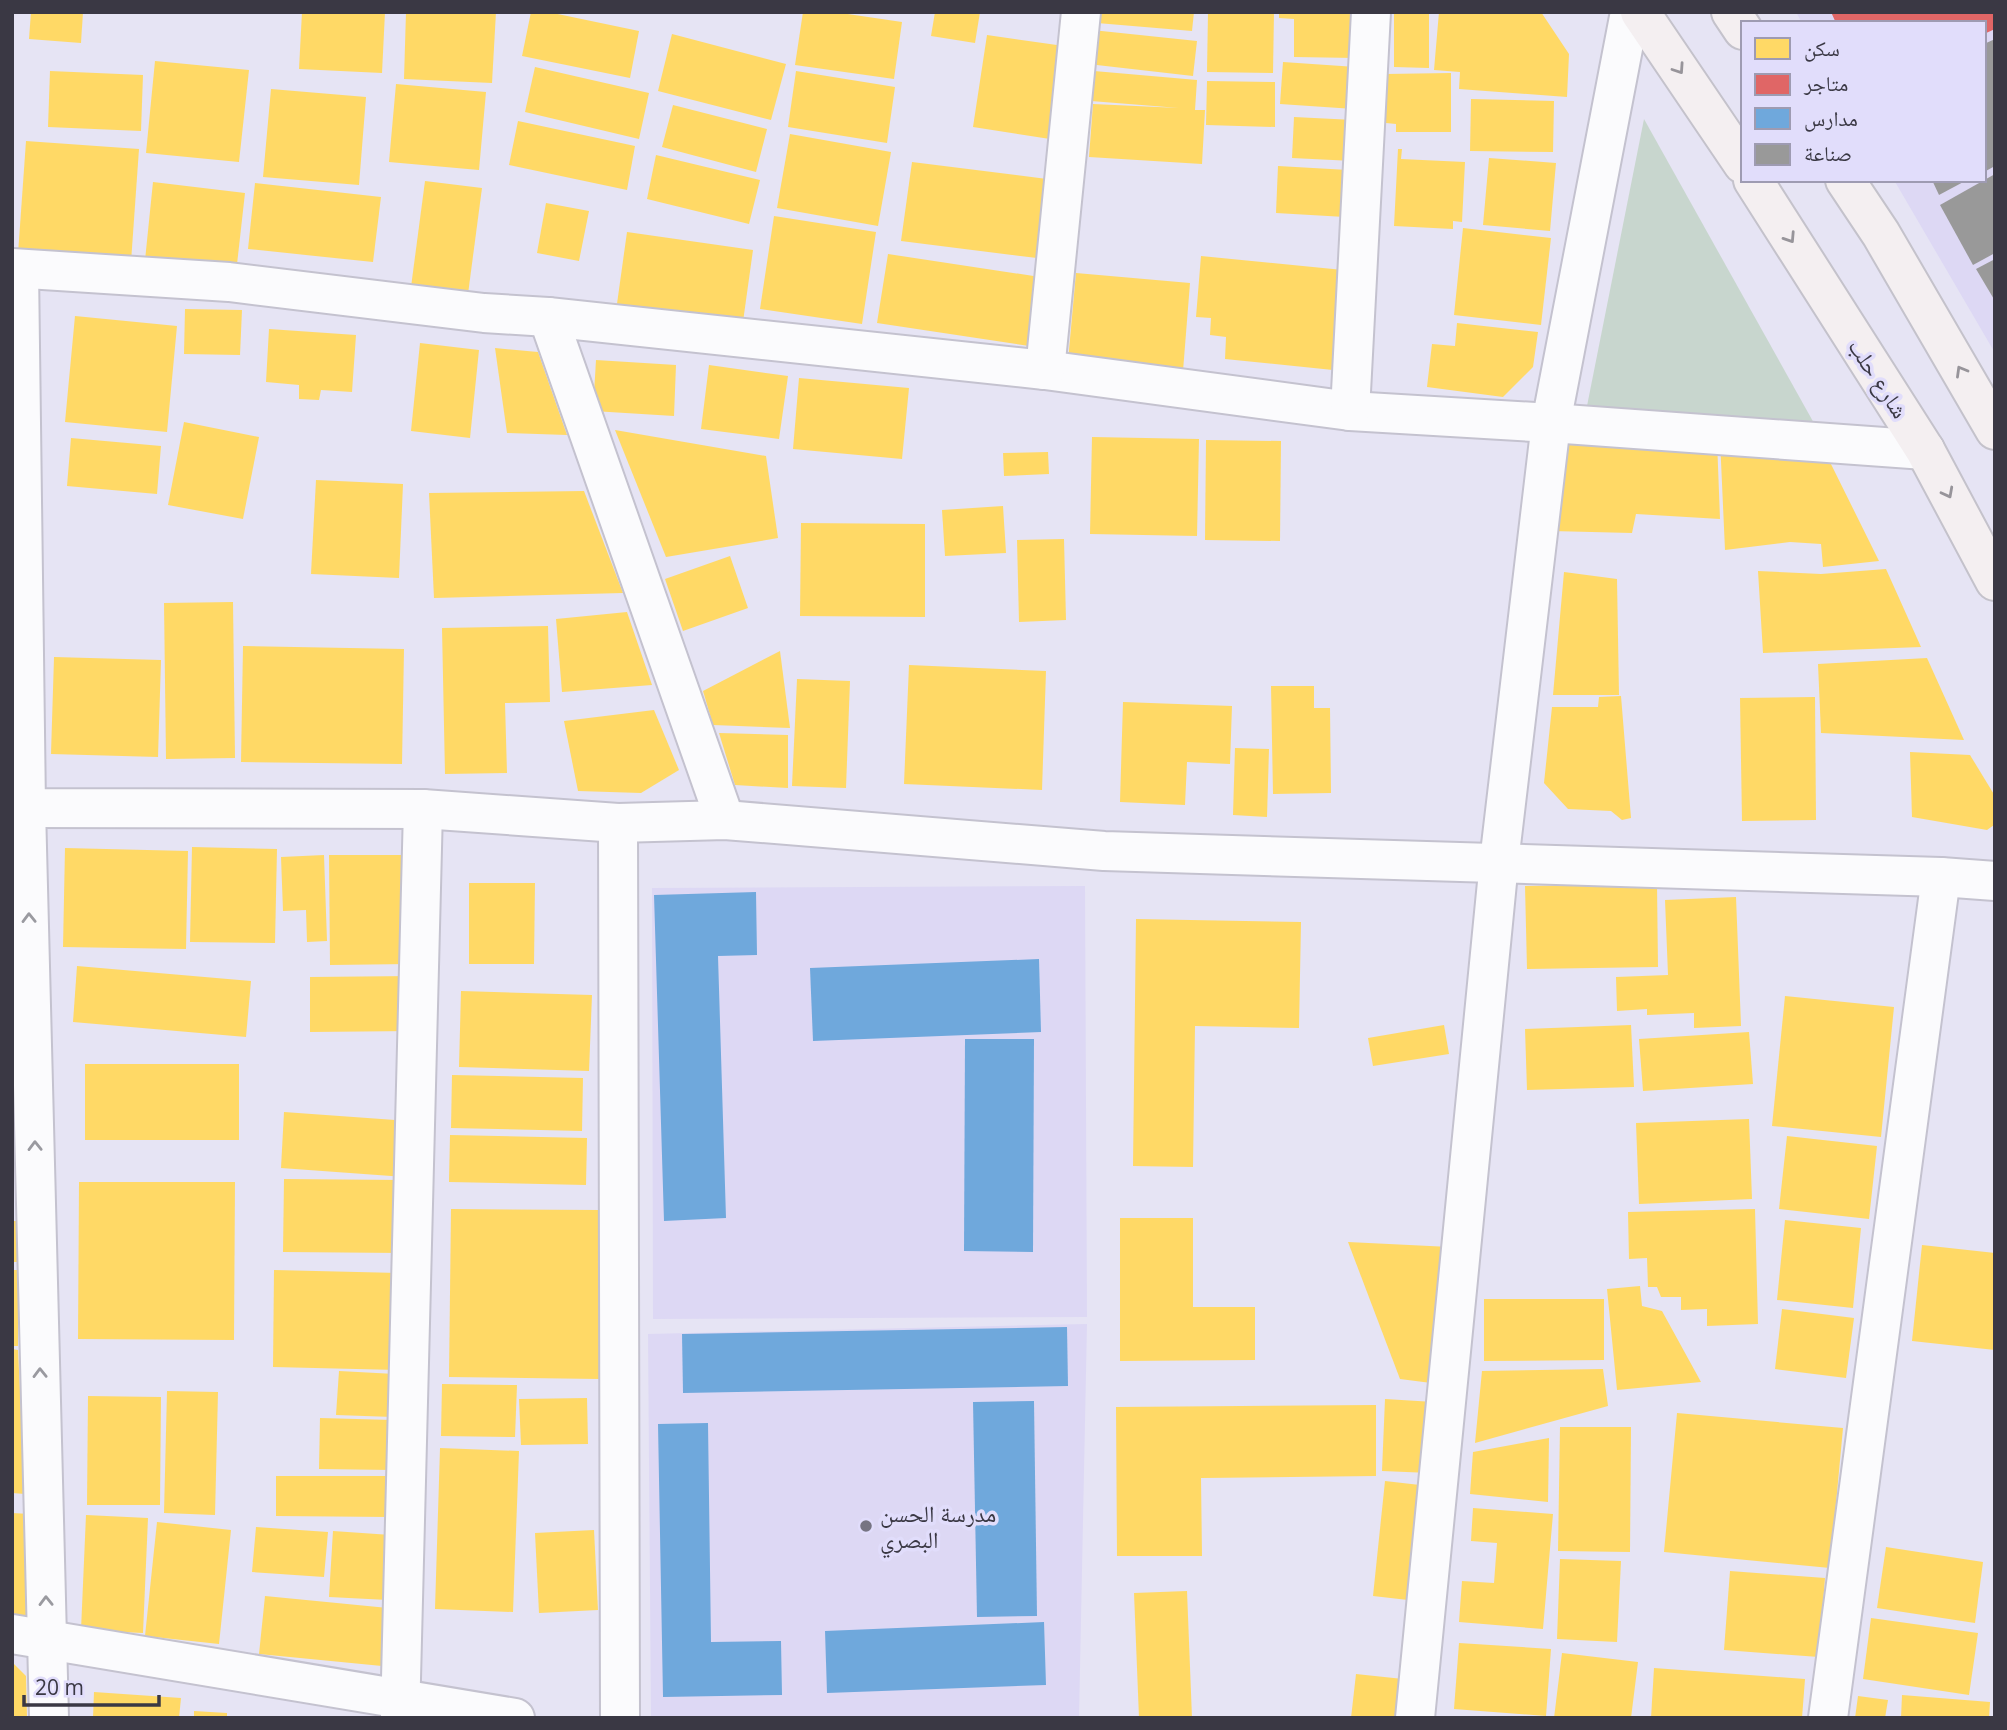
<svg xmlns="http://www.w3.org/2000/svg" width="2007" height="1730" viewBox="0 0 2007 1730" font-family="'Open Sans','Noto Naskh Arabic',sans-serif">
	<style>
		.built { fill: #ddd8f4 }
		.green { fill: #c8d6ce }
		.homes { fill: #ffd966 }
		.shops { fill: #e06666 }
		.schools { fill: #6fa8dc }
		.industry { fill: #999 }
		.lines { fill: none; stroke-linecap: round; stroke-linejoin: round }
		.street-casing { stroke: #c4c2cf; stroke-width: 42 }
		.primary-casing { stroke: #c4c2cb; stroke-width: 42 }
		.street { stroke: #fbfbfd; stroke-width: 38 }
		.primary { stroke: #f4eff1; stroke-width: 38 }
		.oneway { stroke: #97949a }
		.oneway2 { stroke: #9a9aa0 }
		.poi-dot { fill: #767482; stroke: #e1ddfb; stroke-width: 2.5 }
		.labels { text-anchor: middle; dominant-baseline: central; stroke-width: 7; stroke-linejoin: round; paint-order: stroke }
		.street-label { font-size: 23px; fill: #3a3844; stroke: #e1ddfb }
		.poi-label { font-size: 23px; fill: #3a3844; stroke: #e1ddfb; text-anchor: start }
	</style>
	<rect width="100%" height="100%" fill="#e6e4f4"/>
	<g class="built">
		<path d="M1796,12h199v341l-101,-173h90v-157h-182z"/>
		<path d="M1085,886l2,431 -434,2 -1,-431z"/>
		<path d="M1087,1324l-8,394h-428l-3,-384z"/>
	</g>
	<path class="green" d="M1644,119l171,306 -228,-19z"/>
	<g class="homes">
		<path d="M31,12h52l-2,31 -52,-4z"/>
		<path d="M302,12h83l-3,61 -83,-4z"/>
		<path d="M406,12h90l-4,71 -88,-4z"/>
		<path d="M531,12h17l91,19 -9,47 -108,-22z"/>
		<path d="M803,12h31l68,10 -8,57 -99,-14z"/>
		<path d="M935,12h45l-5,31 -44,-7z"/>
		<path d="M1098,12h96l-2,19 -95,-8z"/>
		<path d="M1208,12h66l-1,61 -66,-1z"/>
		<path d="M1279,12h78l-1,46 -62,-1v-38l-15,-1z"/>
		<path d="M1394,12h35v56l-35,-1z"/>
		<path d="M1439,12h102l28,42 -2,43 -108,-8 1,-17 -26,-2z"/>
		<path d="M1092,30l105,11 -4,35 -105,-12z"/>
		<path d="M672,34l114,30 -15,56 -113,-29z"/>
		<path d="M987,35l77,11 -14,93 -77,-12z"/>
		<path d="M155,61l94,9 -10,92 -93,-9z"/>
		<path d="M1283,62l73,5 -2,42 -74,-5z"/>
		<path d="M535,67l114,26 -10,46 -114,-27z"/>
		<path d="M50,71l93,4 -2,56 -93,-4z"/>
		<path d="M796,71l99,16 -8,56 -99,-16z"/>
		<path d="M1094,71l103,9 -2,30h10l-3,54 -113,-7 4,-53 86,4 -88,-7z"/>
		<path d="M1451,73v59h-55v-8l-10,-1 -1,-49z"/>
		<path d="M1207,81l68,1v45l-69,-2z"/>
		<path d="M396,84l90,8 -7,78 -90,-8z"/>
		<path d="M271,89l95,8 -7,88 -96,-8z"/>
		<path d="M1471,99l83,2 -1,51 -83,-1z"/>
		<path d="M673,105l94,24 -11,43 -94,-25z"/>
		<path d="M1294,117l60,3 -1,41 -61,-3z"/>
		<path d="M518,121l117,25 -8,44 -118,-25z"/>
		<path d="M790,134l101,18 -13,74 -101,-18z"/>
		<path d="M26,141l113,8 -8,113 -113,-8z"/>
		<path d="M1398,149h4l-1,10 64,3 -3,60 -9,-1v8l-59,-3z"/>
		<path d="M656,155l104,25 -11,44 -102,-25z"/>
		<path d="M1489,158l67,5 -6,68 -67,-6z"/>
		<path d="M912,162l135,17 -10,79 -136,-17z"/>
		<path d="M1278,166l70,4 -3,47 -69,-4z"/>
		<path d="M425,181l57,7 -14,106 -57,-7z"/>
		<path d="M153,182l92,11 -11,98 -91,-11z"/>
		<path d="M255,183l126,14 -8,65 -125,-13z"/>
		<path d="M546,203l43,8 -10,50 -42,-8z"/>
		<path d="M774,216l102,16 -14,92 -102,-15z"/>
		<path d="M1463,228l88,10 -10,87 -87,-10z"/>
		<path d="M627,232l126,18 -11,79 -126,-18z"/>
		<path d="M888,254l152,23 -11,69 -152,-23z"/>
		<path d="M1201,256l142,14 -10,100 -108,-11 1,-22 -16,-2 1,-17 -15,-1z"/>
		<path d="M1076,273l114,10 -7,88 -115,-10z"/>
		<path d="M185,309l57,1 -2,45 -56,-1z"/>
		<path d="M75,316l102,10 -10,106 -102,-10z"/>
		<path d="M1457,323l81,9 -5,35 -30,30 -76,-10 5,-43 23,2z"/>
		<path d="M269,329l87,6 -4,57 -31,-2 -2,10 -20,-1v-14l-33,-3z"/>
		<path d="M420,343l59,7 -9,88 -59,-7z"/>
		<path d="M495,348l43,4 29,83 -60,-2z"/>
		<path d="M596,360l80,5 -2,51 -81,-5z"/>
		<path d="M709,365l79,11 -9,63 -78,-10z"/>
		<path d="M799,378l110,10 -7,71 -109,-10z"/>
		<path d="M184,422l75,15 -16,82 -75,-14z"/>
		<path d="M1561,424l156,16 3,79 -84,-5 -4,19 -81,-2z"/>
		<path d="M615,430l151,26 12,82 -112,19z"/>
		<path d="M1092,437l107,2 -2,97 -107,-2z"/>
		<path d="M71,438l90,8 -4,48 -90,-8z"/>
		<path d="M1720,439l105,13 54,109 -56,6 -2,-23 -31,-2 -65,8z"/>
		<path d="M1206,440l75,1 -1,100 -75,-1z"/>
		<path d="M1048,452l1,22 -45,2 -1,-23z"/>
		<path d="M316,480l87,4 -4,94 -88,-4z"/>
		<path d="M584,491l39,102 -189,5 -5,-105z"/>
		<path d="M1003,506l3,47 -61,3 -3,-46z"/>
		<path d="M801,523l124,1v93l-125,-1z"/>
		<path d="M1064,539l2,81 -47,2 -2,-82z"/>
		<path d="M730,556l18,52 -65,23 -18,-52z"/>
		<path d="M1886,569l35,78 -158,6 -5,-82 63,3z"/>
		<path d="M1564,572l53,7 2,116h-66z"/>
		<path d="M233,602l2,156 -69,1 -2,-156z"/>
		<path d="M627,612l25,73 -90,7 -6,-73z"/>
		<path d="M548,626l2,76 -45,1 2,70 -62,1 -3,-146z"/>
		<path d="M243,646l161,3 -2,115 -161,-2z"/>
		<path d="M780,651l10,77 -77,-3 -10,-34z"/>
		<path d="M54,657l107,3 -3,97 -107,-3z"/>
		<path d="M1927,658l37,82 -143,-7 -3,-69z"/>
		<path d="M909,665l137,6 -4,119 -138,-6z"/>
		<path d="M797,679l53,2 -4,107 -54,-2z"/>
		<path d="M1271,686h43v22h16l1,85 -58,1z"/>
		<path d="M1621,696l10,122 -9,2 -11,-9 -43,-2 -24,-26 8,-76h46l1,-10z"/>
		<path d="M1815,697l1,123 -74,1 -2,-123z"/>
		<path d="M1123,702l109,4 -2,58 -43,-2 -2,43 -65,-3z"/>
		<path d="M654,710l25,60 -38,23 -63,-2 -14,-70z"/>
		<path d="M719,733l69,2v53l-53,-3z"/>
		<path d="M1235,748l34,1 -2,68 -34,-2z"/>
		<path d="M1910,752l60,3 25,41 -1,29 -7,5 -75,-13z"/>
		<path d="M192,847l85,2 -2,94 -85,-1z"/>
		<path d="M65,848l123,3 -2,98 -123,-2z"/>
		<path d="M324,855l3,86 -20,1 -1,-32 -23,1 -2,-54z"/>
		<path d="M329,855h80l1,109 -80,1z"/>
		<path d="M469,883h66l-1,81h-65z"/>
		<path d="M1657,884l1,83 -131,2 -2,-83z"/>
		<path d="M1736,897l5,129 -47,2v-15l-47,2v-6l-30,2 -1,-34 52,-2 -3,-75z"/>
		<path d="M1136,919l165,3 -2,106 -104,-2 -2,141 -60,-1z"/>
		<path d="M77,966l174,15 -5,56 -173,-15z"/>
		<path d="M413,976l1,55 -104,1v-55z"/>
		<path d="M461,991l131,4 -3,76 -130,-4z"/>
		<path d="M1785,996l109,11 -13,130 -109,-11z"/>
		<path d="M1444,1025l5,29 -76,12 -5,-28z"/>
		<path d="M1631,1025l3,62 -107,3 -2,-61z"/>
		<path d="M1749,1032l4,52 -110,7 -4,-52z"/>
		<rect x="85" y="1064" width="154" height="76"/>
		<path d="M452,1075l131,3 -1,53 -131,-3z"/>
		<path d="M284,1112l125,9 -4,56 -124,-9z"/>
		<path d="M1749,1119l3,80 -113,5 -3,-81z"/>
		<path d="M450,1135l137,3 -1,47 -137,-3z"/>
		<path d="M1787,1136l90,10 -8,73 -90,-10z"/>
		<path d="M284,1179l119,1 -1,73 -119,-1z"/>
		<path d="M79,1182h156l-1,158 -156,-1z"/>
		<path d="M451,1209l150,1 -2,169 -150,-2z"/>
		<path d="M1755,1209l3,115 -51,2v-17l-26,1v-13h-20l-4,-10h-9l-1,-29 -18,1 -1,-47z"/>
		<path d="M1120,1218h73v89h62v53l-135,1z"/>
		<path d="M1785,1220l76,8 -8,80 -76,-8z"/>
		<rect x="12" y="1221" width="5" height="41"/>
		<path d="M1348,1242l102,5 -11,137 -39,-5z"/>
		<path d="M1922,1245l73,8v97l-83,-9z"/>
		<rect x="12" y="1270" width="6" height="76"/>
		<path d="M274,1270l125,3 -1,97 -125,-3z"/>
		<path d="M1640,1286l2,20 20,5 39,71 -84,8 -10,-101z"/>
		<path d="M1484,1299h120v61l-120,1z"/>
		<path d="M1782,1309l72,9 -8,60 -71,-9z"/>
		<path d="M12,1349l6,1 7,144 -13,-1z"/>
		<path d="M1603,1369l5,37 -133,37 7,-72z"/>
		<path d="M339,1371l56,3 -2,43 -57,-2z"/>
		<path d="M442,1384l75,1 -2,52 -74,-1z"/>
		<path d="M167,1391l51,1 -3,123 -51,-2z"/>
		<path d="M88,1396l73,1 -1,108h-73z"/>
		<path d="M587,1398l1,46 -67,1 -2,-46z"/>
		<path d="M1385,1399l49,3 -4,71 -48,-2z"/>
		<path d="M1376,1405v71l-175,2 1,78h-85l-1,-149z"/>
		<path d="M1677,1413l166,15 -13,140 -166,-16z"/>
		<path d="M320,1418l73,2 -1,50 -73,-1z"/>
		<path d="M1560,1427h71l-1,125 -72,-1z"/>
		<path d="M1549,1438l-1,64 -78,-8 3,-42z"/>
		<path d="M440,1448l79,3 -6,161 -78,-3z"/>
		<path d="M276,1476h113v41l-113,-1z"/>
		<path d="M1385,1481l35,4 -12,115 -35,-4z"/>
		<path d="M1473,1508l80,6 -10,115 -84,-7 3,-41 32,2 3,-40 -26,-2z"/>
		<path d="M12,1513l18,1v102l-18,-2z"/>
		<path d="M86,1515l62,3 -5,115 -62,-3z"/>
		<path d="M157,1522l74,8 -12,114 -74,-8z"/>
		<path d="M256,1527l72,5 -4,45 -72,-5z"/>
		<path d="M594,1530l4,80 -59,3 -4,-80z"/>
		<path d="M333,1531l58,4 -3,65 -59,-3z"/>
		<path d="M1886,1547l97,15 -8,61 -98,-15z"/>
		<path d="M1560,1559l61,2 -4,81 -60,-3z"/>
		<path d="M1730,1571l95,7 -6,79 -95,-7z"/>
		<path d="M1187,1591l5,127h-53l-5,-125z"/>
		<path d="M265,1596l123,12 -6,58 -123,-12z"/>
		<path d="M1871,1618l107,15 -9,62 -106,-16z"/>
		<path d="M1459,1643l92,6 -5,67 -92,-7z"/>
		<path d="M1562,1653l76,9 -7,56h-77z"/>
		<path d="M12,1662l14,14 1,41h-15z"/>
		<path d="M1654,1668l151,11 -3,39h-151z"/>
		<path d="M1356,1674l47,5 -4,39h-48z"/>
		<path d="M94,1692l87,6 -2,20h-86z"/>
		<path d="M1902,1695l88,7 -1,16h-88z"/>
		<path d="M1858,1696l30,4 -3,18h-30z"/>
		<path d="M194,1711l33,2v5h-33z"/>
	</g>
	<path class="shops" d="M1831,12h162l2,4v13l-11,5v-11h-148z"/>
	<g class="schools">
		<path d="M756,892l1,63 -39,1 8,262 -62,3 -10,-326z"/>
		<path d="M1039,959l2,73 -228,9 -3,-73z"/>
		<path d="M965,1039h69l-1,213 -69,-1z"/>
		<path d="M1067,1327l1,59 -385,7 -1,-59z"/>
		<path d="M1034,1401l3,215 -60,1 -4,-215z"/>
		<path d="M708,1423l3,219 70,-1 1,54 -119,2 -5,-273z"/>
		<path d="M1044,1622l2,63 -219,8 -2,-62z"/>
	</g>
	<g class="industry">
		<path d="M1995,39v127l-11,6v-128z"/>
		<path d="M1995,174v79l-22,12 -33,-60z"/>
		<path d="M1932,180h35l-28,15z"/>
		<path d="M1995,259v42l-19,-32z"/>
	</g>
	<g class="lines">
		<defs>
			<g id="street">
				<path d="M12,268l217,14 255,31 64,4 497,53 305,41 201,12 374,27"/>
				<path d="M19,269l7,539 23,910"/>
				<path d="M548,317l177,503"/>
				<path d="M1045,370l36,-358"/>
				<path d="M1350,411l21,-399"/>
				<path d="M12,801l14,7 397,1 195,14 107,-3 379,31 837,26 54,4"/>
				<path d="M618,823l2,895"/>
				<path d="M12,1634l503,84"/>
				<path d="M400,1718l23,-909"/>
				<path d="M1415,1718l84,-856 52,-439 79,-411"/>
				<path d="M1828,1718l113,-841"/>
			</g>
			<g id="primary">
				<path d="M1640,12l103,152"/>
				<path d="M1731,12l12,18"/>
				<path d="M1753,180l172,270 70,131"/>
				<path d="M1845,180l36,54 114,196"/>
			</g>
		</defs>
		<use href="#street" class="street-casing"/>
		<use href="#primary" class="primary-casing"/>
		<use href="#street" class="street"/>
		<use href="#primary" class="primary"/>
	</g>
	<defs><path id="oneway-chevron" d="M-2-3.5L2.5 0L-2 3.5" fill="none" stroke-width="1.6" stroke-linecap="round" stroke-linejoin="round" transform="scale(1.75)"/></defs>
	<g class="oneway">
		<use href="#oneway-chevron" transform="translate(1679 69) rotate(56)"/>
		<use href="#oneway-chevron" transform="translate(1790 238) rotate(57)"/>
		<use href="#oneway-chevron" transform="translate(1961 371) rotate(-120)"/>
		<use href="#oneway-chevron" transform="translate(1948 493) rotate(62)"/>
	</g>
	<g class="oneway2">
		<use href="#oneway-chevron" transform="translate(29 918) rotate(-91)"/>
		<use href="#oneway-chevron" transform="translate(35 1146) rotate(-91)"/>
		<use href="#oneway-chevron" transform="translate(40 1373) rotate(-91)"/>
		<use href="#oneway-chevron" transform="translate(46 1601) rotate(-91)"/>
	</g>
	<circle class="poi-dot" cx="866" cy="1526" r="7"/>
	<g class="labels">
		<g class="street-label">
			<text transform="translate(1879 378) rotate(57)">شارع حلب</text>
		</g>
		<g class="poi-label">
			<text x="880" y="1513">مدرسة الحسن<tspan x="880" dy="26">البصري</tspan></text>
		</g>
	</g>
	<rect width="2007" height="1730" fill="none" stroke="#3a3844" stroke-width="28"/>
	<rect x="1741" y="21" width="245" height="161" fill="#e1ddfb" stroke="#9e9bb2" stroke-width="2"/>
	<rect x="1755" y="38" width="35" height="21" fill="#ffd966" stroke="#9e9bb2" stroke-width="2"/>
	<text x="1804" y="56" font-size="21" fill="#3a3844">سكن</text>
	<rect x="1755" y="74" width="35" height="21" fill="#e06666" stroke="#9e9bb2" stroke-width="2"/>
	<text x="1804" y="91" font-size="21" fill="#3a3844">متاجر</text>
	<rect x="1755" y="108" width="35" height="21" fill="#6fa8dc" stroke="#9e9bb2" stroke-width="2"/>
	<text x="1804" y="126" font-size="21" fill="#3a3844">مدارس</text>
	<rect x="1755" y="144" width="35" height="21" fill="#999999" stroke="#9e9bb2" stroke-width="2"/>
	<text x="1804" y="161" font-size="21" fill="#3a3844">صناعة</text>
	<path d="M24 1695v10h135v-10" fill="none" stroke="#3a3844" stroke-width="3.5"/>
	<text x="35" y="1695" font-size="21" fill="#3a3844" stroke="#e1ddfb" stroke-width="5" paint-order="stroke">20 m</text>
</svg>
